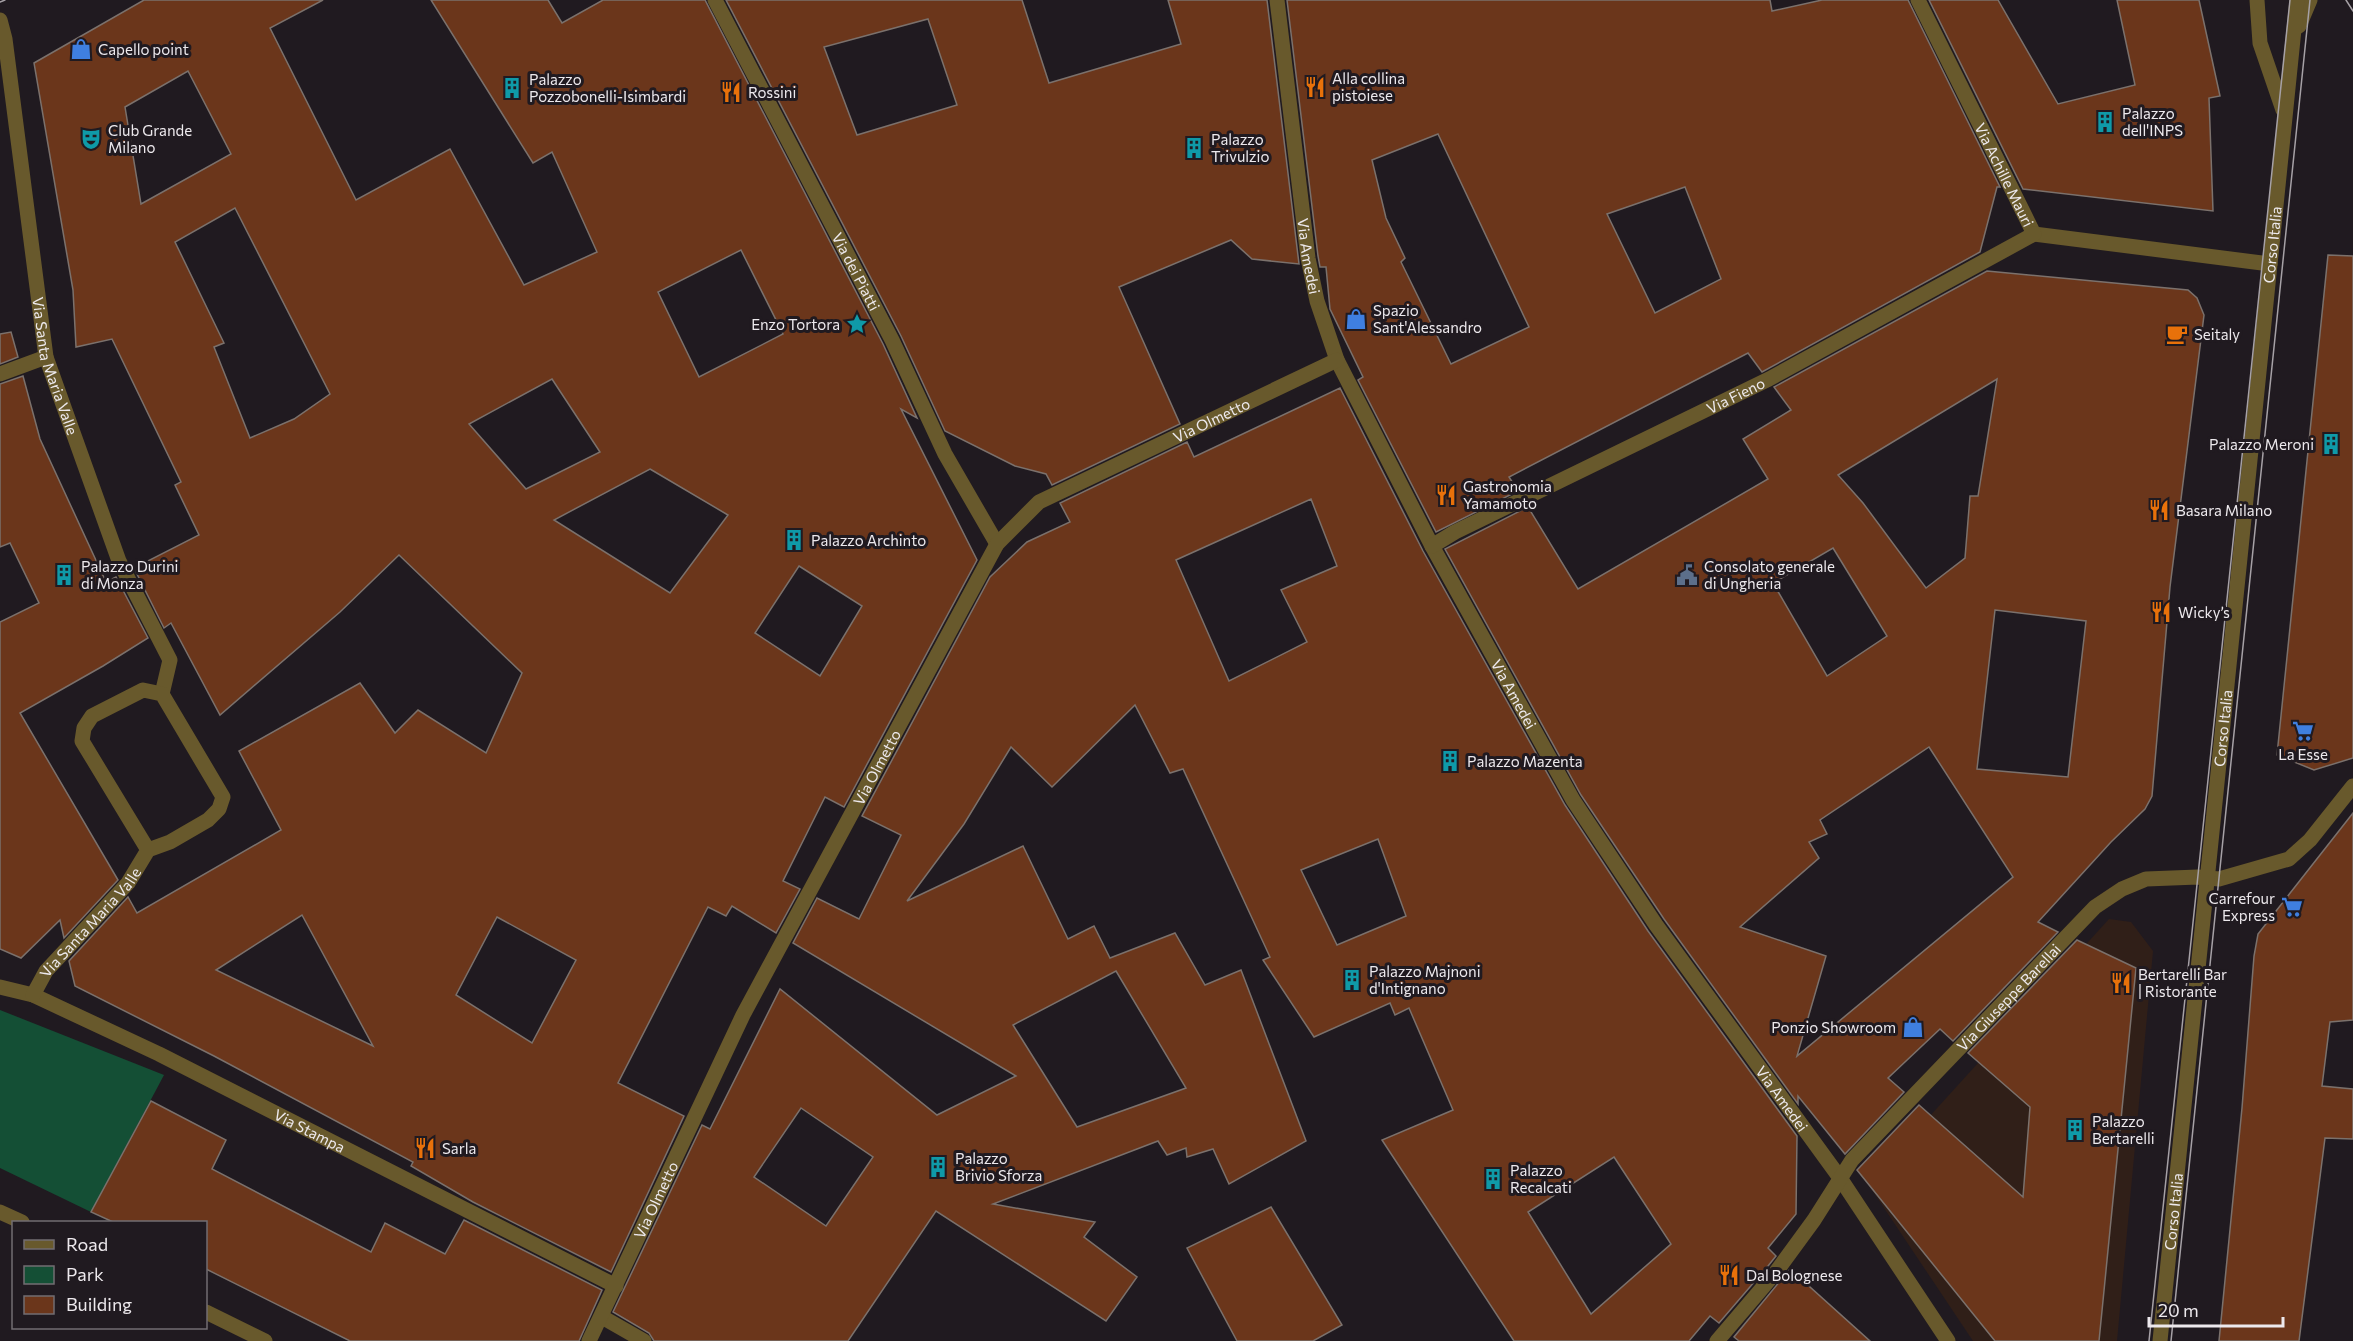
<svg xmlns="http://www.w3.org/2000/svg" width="2353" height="1341" viewBox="0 0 2353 1341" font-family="Commissioner,sans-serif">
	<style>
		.commercial { fill: #301f18 }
		.green { fill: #144f35 }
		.building { fill: #6b361b; stroke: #7b716c; stroke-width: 1.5; fill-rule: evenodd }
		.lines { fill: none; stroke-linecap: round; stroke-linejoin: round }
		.minor { stroke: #68592c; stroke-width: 15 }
		.tram { stroke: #a6a1a6; stroke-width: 1.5 }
		.labels { text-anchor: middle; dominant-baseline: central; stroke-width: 6; stroke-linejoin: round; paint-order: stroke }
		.poi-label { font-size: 15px; fill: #ede9ed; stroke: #201a20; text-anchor: start }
		.street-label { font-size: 15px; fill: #ede9ed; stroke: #201a20 }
	</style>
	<rect width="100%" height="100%" fill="#201a20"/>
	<path class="commercial" d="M2109,919l22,3 22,29 -36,390h-144l-105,-157z"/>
	<path class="green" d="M0,1010l164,65 -73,137 -91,-44z"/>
	<g class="building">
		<path d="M144,0h179l-53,28 86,172 94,-51 74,136 73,-33 -45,-100 -19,11 -102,-163h117l14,23 41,-23h102l178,344 34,74 -16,-9 76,151 -133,247 -19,-10 -42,84 17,8 -24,44 -44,-27 -6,10 -18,-9 -90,176 66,33 -73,156 -138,-70 -62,-36 2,-4 -199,-106 -139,-70 -6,-25 59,-64 9,16 144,-83 -42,-79 121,-68 35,50 23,-23 68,43 36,-80 -123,-118 -59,57 -120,103 -49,-92 -7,5 -30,-60 65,-33 -24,-50 6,-3 -69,-143 -36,8 -3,-57 -39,-227zM188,71l43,83 -90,50 -16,-97zM235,208l95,186 -36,25 -44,19 -36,-91 10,-4 -49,-101zM741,250l42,84 -84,43 -41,-85zM552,379l48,73 -74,37 -57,-65zM650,469l78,46 -58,78 -116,-73zM799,566l63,40 -42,70 -65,-43zM302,915l71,131 -157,-76zM497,917l79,43 -44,83 -76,-48z"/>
		<path d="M726,0h296l27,83 132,-39 -13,-44h99l32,264 -47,-5 -21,-19 -112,47 61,137 -128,61 -6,-11 -31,-8 -70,-35 -44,-95zM928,19l29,86 -100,30 -33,-88z"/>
		<path d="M1287,0h483l2,11 50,-11h86l92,187h-3l-17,65 -218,120 -14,-19 -239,124 9,14 -82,41 -78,-152 5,-3 -33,-68 -4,-42h-6l-2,-11zM1438,134l91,193 -78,37 -50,-102 4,-4 -19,-40 -14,-58zM1685,187l36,92 -66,34 -48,-99z"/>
		<path d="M1929,0h69l60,104 77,-19 -18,-85h82l21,96 -11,2 4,113 -190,-22z"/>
		<path d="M2328,255l25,1v502l-39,12 -37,-15z"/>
		<path d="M1987,271l201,19 9,8 7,17 -34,272 -18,209 -7,13 -34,33 -73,80 20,10 -105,109 -13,-12 -52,49 16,14 -59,62 -47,-58v8l-134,-185 -83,-124 -136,-246 83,-42 50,82 190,-110 -25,-40 48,-29 -17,-23zM1997,379l-19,117h-8l-5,62 -39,30 -63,-85 -25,-28zM1833,548l54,88 -60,40 -54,-93zM1995,610l91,11 -18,156 -91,-8zM1929,747l84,130 -216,179 29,-100 -86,-29 79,-69 -10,-16 18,-8 -7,-14z"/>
		<path d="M11,332l7,25 -18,7v-30z"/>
		<path d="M23,376l17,63 66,143 10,-5 32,61 -45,28 -83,47 98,167 -54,58 -4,-18 -39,38 -21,-9v-327l39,-19 -29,-60 -10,4v-163z"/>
		<path d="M1340,388l83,163 142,254 83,126 149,205 -1,78 -28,34 8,8 -8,10 -49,57 -9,-7 -21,25h-175l-132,-201 71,-30 -44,-102 -14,7 -5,-12 -76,34 -51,-77 7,-3 -87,-188 -13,4 -35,-68 -83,82 -41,-40 -47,77 -57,77 116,-55 45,93 26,-13 16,32 65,-25 30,52 36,-15 65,171 -77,43 -16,-35 -26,8 -1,-9 -19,7 -9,-14 -165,63 102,18 -11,15 53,40 -31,44 -170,-110 -88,130h-194l-5,-8 -36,-21 89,-187 8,4 70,-140 157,126 79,-39 -223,-133 24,-45 42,21 42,-84 -39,-19 128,-239 37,-35 43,-20 -10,-19 127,-61 7,15zM1311,499l26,67 -56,24 26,52 -78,39 -53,-121zM1378,839l28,77 -69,29 -36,-75zM1116,971l70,117 -109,39 -64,-102zM801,1108l72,49 -47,69 -72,-49zM1614,1157l57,87 -80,70 -63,-102z"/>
		<path d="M2353,813v207l-23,2 -8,64 31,3v50l-28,-1 -26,203h-80l23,-233 12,-152 4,-22z"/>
		<path d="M2077,940l59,28 -37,373h-104l-138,-171 62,-65 104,92 7,-90 -62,-54z"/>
		<path d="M151,1101l75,39 -14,29 159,83 14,-29 60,31 19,-34 138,70 -23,51h-229l-144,-72v-47h-93l-22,-10z"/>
		<path d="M1271,1207l71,118 -29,16h-76l-50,-93z"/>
		<path d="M1790,1269l80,72h-131l-5,-4z"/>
	</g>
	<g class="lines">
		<g class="minor">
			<path id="s1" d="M715,0l177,340 53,114 52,90"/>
			<path id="s2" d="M1277,0l31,258 9,43 20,59 95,186 141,254 83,125 184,253 108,163"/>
			<path id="s3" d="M1918,0l116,234"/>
			<path d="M2257,0l3,43 23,67"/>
			<path id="s4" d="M0,20l5,19 41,318 73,204 51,99 -8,34"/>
			<path d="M2299,26l11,-26"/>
			<path d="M2034,234l236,30"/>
			<path d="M0,374l46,-17"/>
			<path id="s5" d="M1432,546l23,-14 314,-153 265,-145"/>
			<path id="s6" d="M0,987l33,8 126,59 457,232"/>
			<path id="s7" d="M33,995l13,-24 82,-88 20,-33 22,-8 38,-22 11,-11 4,-12 -61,-103 -19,-4 -51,26 -8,12 -2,13 66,109"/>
			<path d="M0,1212l22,10"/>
			<path d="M206,1312l59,29"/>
			<path d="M602,1317l42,24"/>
			<path id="s8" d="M589,1341l154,-326 254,-471 42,-42 298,-142"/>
			<path id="s9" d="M1717,1341l59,-69 38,-52 38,-60 243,-253 27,-18 24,-10 52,-2 21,2 70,-20 21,-19 43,-54"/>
			<path id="s10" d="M2160,1341l137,-1341"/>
		</g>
		<g class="tram">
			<path d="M2346,0l7,11"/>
			<path d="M0,2l5,-2"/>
			<path d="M2149,1341l141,-1341"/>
			<path d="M2171,1341l139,-1341"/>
		</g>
	</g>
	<defs>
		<symbol id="shop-bare" viewBox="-9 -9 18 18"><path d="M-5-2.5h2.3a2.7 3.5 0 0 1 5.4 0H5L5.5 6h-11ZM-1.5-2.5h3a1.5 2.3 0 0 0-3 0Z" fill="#3f7fe0" stroke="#201a20" stroke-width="2.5" paint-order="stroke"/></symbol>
		<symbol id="restaurant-bare" viewBox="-9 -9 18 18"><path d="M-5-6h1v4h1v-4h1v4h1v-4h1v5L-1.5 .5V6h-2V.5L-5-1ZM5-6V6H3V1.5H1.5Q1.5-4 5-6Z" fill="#e8710a" stroke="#201a20" stroke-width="2.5" paint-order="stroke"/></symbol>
		<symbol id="building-bare" viewBox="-9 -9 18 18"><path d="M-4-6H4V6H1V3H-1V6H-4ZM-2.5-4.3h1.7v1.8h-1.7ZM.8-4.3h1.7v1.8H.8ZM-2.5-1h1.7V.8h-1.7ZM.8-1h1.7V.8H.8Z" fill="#0f9aa8" stroke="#201a20" stroke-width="2.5" paint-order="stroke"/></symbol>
		<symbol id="theatre-bare" viewBox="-9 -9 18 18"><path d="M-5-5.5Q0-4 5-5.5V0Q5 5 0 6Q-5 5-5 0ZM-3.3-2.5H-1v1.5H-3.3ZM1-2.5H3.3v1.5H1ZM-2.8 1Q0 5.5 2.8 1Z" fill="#0f9aa8" stroke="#201a20" stroke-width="2.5" paint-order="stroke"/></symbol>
		<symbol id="sight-bare" viewBox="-9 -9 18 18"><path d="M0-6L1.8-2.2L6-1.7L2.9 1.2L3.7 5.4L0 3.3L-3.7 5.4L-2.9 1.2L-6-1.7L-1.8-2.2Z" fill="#0f9aa8" stroke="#201a20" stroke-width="2.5" paint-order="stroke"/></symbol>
		<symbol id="cafe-bare" viewBox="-9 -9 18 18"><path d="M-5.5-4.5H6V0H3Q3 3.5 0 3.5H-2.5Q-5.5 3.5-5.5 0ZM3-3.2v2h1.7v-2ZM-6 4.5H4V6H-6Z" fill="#e8710a" stroke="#201a20" stroke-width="2.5" paint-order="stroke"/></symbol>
		<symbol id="civic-bare" viewBox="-9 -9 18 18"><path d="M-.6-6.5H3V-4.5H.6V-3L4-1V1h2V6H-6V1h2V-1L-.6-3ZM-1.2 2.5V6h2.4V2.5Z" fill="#5c6f8a" stroke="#201a20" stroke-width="2.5" paint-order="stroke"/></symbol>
		<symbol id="supermarket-bare" viewBox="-9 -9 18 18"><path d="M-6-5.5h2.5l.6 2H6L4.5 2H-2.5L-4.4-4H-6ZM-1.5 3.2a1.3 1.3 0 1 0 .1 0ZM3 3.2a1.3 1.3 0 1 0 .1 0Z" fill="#3f7fe0" stroke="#201a20" stroke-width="2.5" paint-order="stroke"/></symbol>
	</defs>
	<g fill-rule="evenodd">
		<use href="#shop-bare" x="66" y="34" width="30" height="30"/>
		<use href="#restaurant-bare" x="1300" y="72" width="30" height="30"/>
		<use href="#building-bare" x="497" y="73" width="30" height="30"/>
		<use href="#restaurant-bare" x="716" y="77" width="30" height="30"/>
		<use href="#building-bare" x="2090" y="107" width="30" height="30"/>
		<use href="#theatre-bare" x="76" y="124" width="30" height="30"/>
		<use href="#building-bare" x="1179" y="133" width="30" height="30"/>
		<use href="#shop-bare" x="1341" y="304" width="30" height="30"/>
		<use href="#sight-bare" x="842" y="309" width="30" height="30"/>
		<use href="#cafe-bare" x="2162" y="319" width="30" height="30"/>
		<use href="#building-bare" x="2316" y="429" width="30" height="30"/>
		<use href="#restaurant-bare" x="1431" y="480" width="30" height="30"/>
		<use href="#restaurant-bare" x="2144" y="495" width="30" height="30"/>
		<use href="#building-bare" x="779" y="525" width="30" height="30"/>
		<use href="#building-bare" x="49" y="560" width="30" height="30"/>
		<use href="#civic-bare" x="1672" y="560" width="30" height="30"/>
		<use href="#restaurant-bare" x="2146" y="597" width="30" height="30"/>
		<use href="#supermarket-bare" x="2288" y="716" width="30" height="30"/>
		<use href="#building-bare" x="1435" y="746" width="30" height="30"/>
		<use href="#supermarket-bare" x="2277" y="892" width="30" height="30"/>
		<use href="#building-bare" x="1337" y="965" width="30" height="30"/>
		<use href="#restaurant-bare" x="2106" y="968" width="30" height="30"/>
		<use href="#shop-bare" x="1898" y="1012" width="30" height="30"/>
		<use href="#building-bare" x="2060" y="1115" width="30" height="30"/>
		<use href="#restaurant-bare" x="410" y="1133" width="30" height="30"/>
		<use href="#building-bare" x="923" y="1152" width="30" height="30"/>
		<use href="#building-bare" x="1478" y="1164" width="30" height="30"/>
		<use href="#restaurant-bare" x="1714" y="1260" width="30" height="30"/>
	</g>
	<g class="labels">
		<g class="poi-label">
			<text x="98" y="49">Capello point</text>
			<text x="1332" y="78">Alla collina<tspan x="1332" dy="17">pistoiese</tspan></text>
			<text x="529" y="79">Palazzo<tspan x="529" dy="17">Pozzobonelli-Isimbardi</tspan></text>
			<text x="748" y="92">Rossini</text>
			<text x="2122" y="113">Palazzo<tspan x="2122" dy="17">dell'INPS</tspan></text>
			<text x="108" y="130">Club Grande<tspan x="108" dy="17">Milano</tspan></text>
			<text x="1211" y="139">Palazzo<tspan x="1211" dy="17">Trivulzio</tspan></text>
			<text x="1373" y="310">Spazio<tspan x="1373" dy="17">Sant'Alessandro</tspan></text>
			<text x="840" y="324" text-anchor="end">Enzo Tortora</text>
			<text x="2194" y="334">Seitaly</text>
			<text x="2314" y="444" text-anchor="end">Palazzo Meroni</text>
			<text x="1463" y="486">Gastronomia<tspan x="1463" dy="17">Yamamoto</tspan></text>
			<text x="2176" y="510">Basara Milano</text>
			<text x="811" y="540">Palazzo Archinto</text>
			<text x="81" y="566">Palazzo Durini<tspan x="81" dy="17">di Monza</tspan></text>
			<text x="1704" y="566">Consolato generale<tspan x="1704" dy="17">di Ungheria</tspan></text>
			<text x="2178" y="612">Wicky’s</text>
			<text x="2303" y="754" text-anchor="middle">La Esse</text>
			<text x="1467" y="761">Palazzo Mazenta</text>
			<text x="2275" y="898" text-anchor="end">Carrefour<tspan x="2275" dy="17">Express</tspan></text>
			<text x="1369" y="971">Palazzo Majnoni<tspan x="1369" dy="17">d'Intignano</tspan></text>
			<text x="2138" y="974">Bertarelli Bar<tspan x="2138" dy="17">| Ristorante</tspan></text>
			<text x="1896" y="1027" text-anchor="end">Ponzio Showroom</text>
			<text x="2092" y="1121">Palazzo<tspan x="2092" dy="17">Bertarelli</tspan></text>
			<text x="442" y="1148">Sarla</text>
			<text x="955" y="1158">Palazzo<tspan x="955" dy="17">Brivio Sforza</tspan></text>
			<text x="1510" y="1170">Palazzo<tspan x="1510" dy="17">Recalcati</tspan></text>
			<text x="1746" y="1275">Dal Bolognese</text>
		</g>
		<g class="street-label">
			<text stroke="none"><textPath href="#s3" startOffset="195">Via Achille Mauri</textPath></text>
			<text stroke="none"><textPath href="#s10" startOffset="1102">Corso Italia</textPath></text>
			<text stroke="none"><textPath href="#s2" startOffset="258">Via Amedei</textPath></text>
			<text stroke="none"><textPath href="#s1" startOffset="306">Via dei Piatti</textPath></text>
			<text stroke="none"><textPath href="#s4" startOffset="351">Via Santa Maria Valle</textPath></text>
			<text stroke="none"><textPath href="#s5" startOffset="339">Via Fieno</textPath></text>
			<text stroke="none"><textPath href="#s8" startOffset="1146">Via Olmetto</textPath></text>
			<text stroke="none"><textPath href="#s2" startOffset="744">Via Amedei</textPath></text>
			<text stroke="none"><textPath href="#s10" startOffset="616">Corso Italia</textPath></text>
			<text stroke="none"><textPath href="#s8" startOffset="642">Via Olmetto</textPath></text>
			<text stroke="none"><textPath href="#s7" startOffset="93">Via Santa Maria Valle</textPath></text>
			<text stroke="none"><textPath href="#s9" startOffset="452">Via Giuseppe Barellai</textPath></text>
			<text stroke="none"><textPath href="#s2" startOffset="1230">Via Amedei</textPath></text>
			<text stroke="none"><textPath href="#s6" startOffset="342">Via Stampa</textPath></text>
			<text stroke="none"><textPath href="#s8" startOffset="156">Via Olmetto</textPath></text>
			<text stroke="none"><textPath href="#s10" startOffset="130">Corso Italia</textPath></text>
		</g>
	</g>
	<rect x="12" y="1221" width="195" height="108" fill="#201a20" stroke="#726d72" stroke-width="1.5"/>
	<rect x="24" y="1240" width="30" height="9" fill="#68592c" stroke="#726d72" stroke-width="1.5"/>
	<text x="66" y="1251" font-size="18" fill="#ede9ed">Road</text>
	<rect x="24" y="1266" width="30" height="18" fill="#144f35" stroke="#726d72" stroke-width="1.5"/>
	<text x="66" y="1281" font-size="18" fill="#ede9ed">Park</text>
	<rect x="24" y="1296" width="30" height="18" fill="#6b361b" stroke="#726d72" stroke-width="1.5"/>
	<text x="66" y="1311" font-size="18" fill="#ede9ed">Building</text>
	<path d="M2149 1317v9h134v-9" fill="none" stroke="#ede9ed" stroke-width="3"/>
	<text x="2158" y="1317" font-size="18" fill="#ede9ed" stroke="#201a20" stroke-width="4.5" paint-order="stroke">20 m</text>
</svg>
